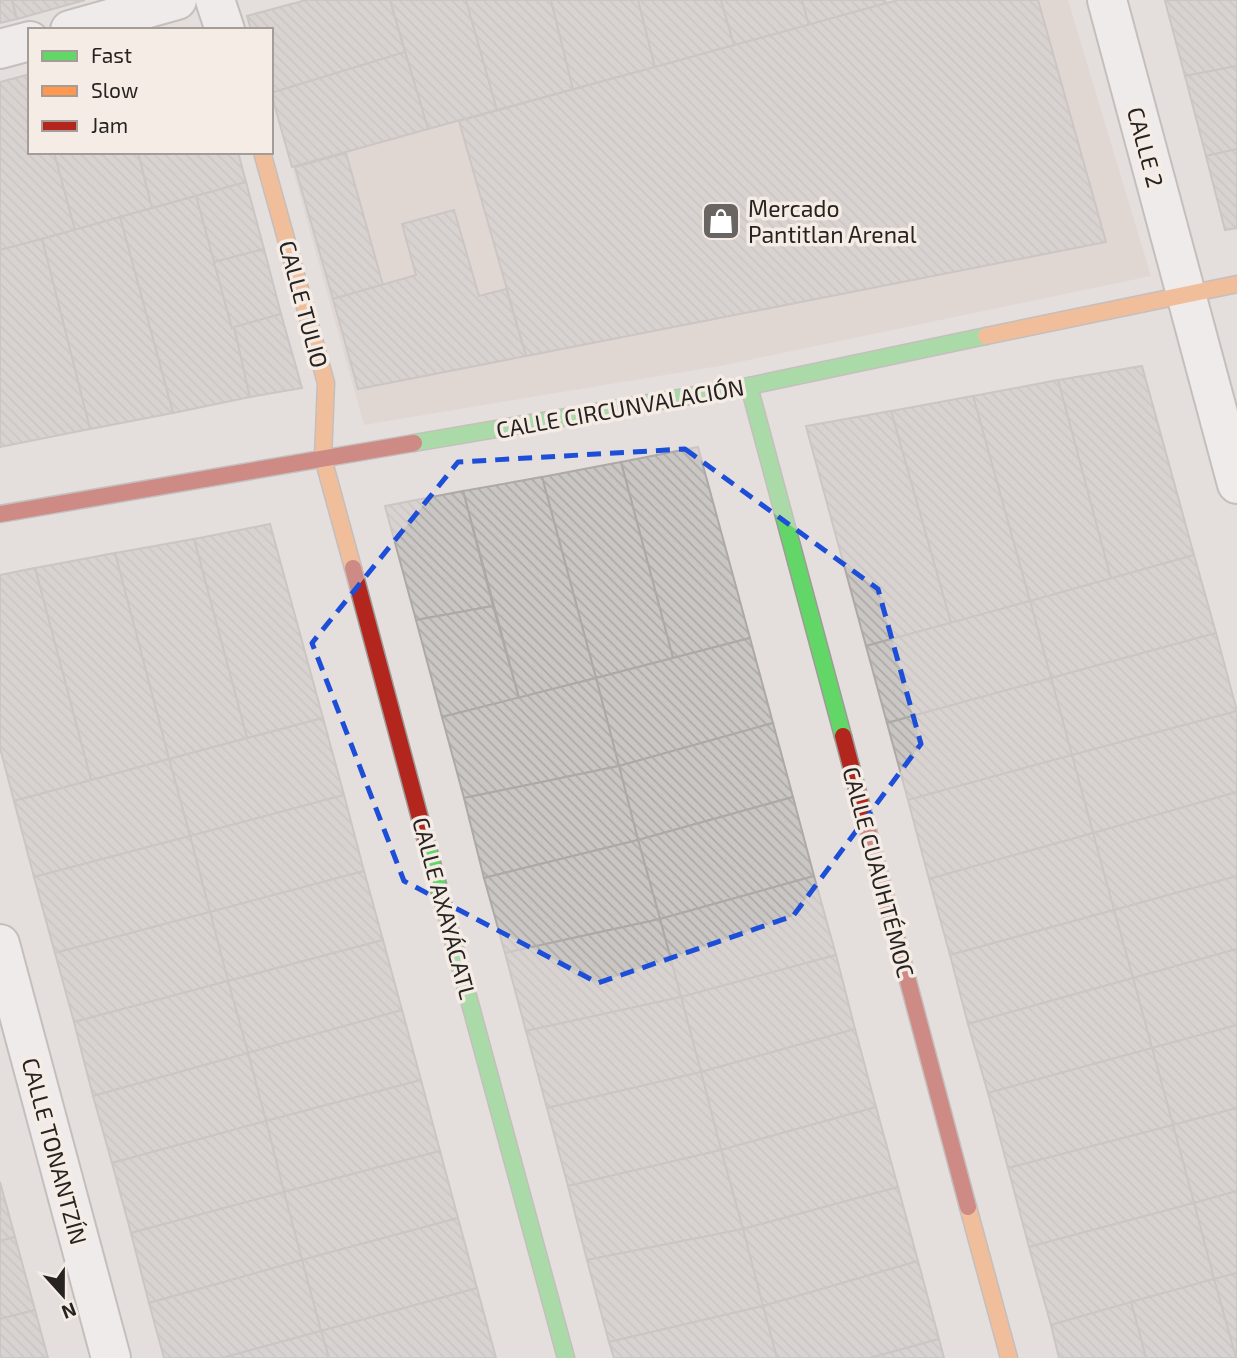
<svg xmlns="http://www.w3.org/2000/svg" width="1237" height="1358" viewBox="0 0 1237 1358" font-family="'Exo 2',sans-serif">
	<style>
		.built { fill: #dbcfc8 }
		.building { fill: url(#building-back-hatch); stroke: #ada9a7; stroke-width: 2 }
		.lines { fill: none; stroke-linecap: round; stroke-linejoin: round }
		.street-casing { stroke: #9e9a97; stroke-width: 42 }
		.fast-casing { stroke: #9e9a97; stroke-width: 19 }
		.slow-casing { stroke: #9e9a97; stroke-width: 19 }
		.jam-casing { stroke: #9e9a97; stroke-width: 19 }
		.street { stroke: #fbfafa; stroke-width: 38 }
		.fast { stroke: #63d668; stroke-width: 16 }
		.slow { stroke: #ff974d; stroke-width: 16 }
		.jam { stroke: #b3261e; stroke-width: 16 }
		.marked { fill: none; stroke: #1d4ed8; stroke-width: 5; stroke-dasharray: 14 9; stroke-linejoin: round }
		.labels { text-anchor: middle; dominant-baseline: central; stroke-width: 7; stroke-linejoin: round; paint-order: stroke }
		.street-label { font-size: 23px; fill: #272321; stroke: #f5ece6 }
		.poi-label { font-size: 23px; fill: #272321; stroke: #f5ece6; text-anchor: start }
	</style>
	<defs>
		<pattern id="building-back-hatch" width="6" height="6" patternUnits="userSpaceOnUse" patternTransform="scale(1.75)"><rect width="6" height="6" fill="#cac6c3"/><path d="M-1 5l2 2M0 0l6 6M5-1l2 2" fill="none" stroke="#aeaaa7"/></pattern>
	</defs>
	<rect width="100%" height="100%" fill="#e4dfdc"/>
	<path class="built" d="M873,0h195l83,276 -426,89 -361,60 -72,-258z"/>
	<g class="building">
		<path d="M0,0h12l5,19 -17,4z"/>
		<path d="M12,0h73l-68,19z"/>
		<path d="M306,0h84l15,52 -134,41v-63h-20l-4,-14z"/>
		<path d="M390,0h76l31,110 -69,19z"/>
		<path d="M466,0h85l22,89 -76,21z"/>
		<path d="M551,0h87l17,67 -82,22z"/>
		<path d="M638,0h83l13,45 -79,22z"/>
		<path d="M721,0h81l7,25 -75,20z"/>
		<path d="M802,0h83l1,3 -77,22z"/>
		<path d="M898,0h140l68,242 -580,114 -67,-235z"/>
		<path d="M1171,0h66v66l-52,10 -20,-75z"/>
		<path d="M405,52l23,77 -136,38 -21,-74z"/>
		<path d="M1237,66v83l-31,7 -21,-80z"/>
		<path d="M30,74v78h24l21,78 -75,20v-168z"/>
		<path d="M1237,149v79l-12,2 -19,-74z"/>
		<path d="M54,152h84l14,56 -77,22z"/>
		<path d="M138,152h100l8,30 -94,26z"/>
		<path d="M346,153l37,132 -50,14 -38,-132z"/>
		<path d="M246,182l18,67 -50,13 -18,-66z"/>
		<path d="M196,196l36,132 2,-1 16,70 -77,16 -53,-196z"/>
		<path d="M454,210l25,86 27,-7 20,67 -168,33 -25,-90 83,-24 -14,-51z"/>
		<path d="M120,217l53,196 -83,16 -48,-190z"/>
		<path d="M42,239l48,190 -90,18v-197z"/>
		<path d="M264,249l17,65 -49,14 -18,-66z"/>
		<path d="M281,314l21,74 -52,9 -16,-70z"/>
		<path d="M1142,366l52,189 -83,24 -53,-199z"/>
		<path d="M1058,380l53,199 -81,22 -57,-205z"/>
		<path d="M973,396l57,205 -79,22 -60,-212z"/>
		<path d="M891,411l60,212 -85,23 -60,-220z"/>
		<path d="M698,447l52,191 -77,20 -52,-196z"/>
		<path d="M621,462l52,196 -77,20 -54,-201z"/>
		<path d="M542,477l54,201 -77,20 -56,-207z"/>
		<path d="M463,491l30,115 -77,14 -31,-114z"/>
		<path d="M270,524l53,194 -76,20 -53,-199z"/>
		<path d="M194,539l53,199 -78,21 -54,-206z"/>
		<path d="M115,553l54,206 -78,21 -56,-212z"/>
		<path d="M1194,555l22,78 -165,45 -21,-77z"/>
		<path d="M35,568l56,212 -77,21 -14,-53v-173z"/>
		<path d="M1030,601l21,77 -164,45 -21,-77z"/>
		<path d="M493,606l26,92 -77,19 -26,-97z"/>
		<path d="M1216,633l21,78 -165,44 -21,-77z"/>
		<path d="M750,638l23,85 -154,43 -23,-88z"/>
		<path d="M596,678l23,88 -155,32 -22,-81z"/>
		<path d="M1051,678l21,77 -164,45 -21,-77z"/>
		<path d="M1237,711v81l-144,41 -21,-78z"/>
		<path d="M323,718l21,77 -154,41 -21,-77z"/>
		<path d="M773,723l20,74 -155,43 -19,-74z"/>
		<path d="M1072,755l21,78 -164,46 -21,-79z"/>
		<path d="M169,759l21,77 -156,41 -20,-76z"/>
		<path d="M619,766l19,74 -154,38 -20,-80z"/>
		<path d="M1237,792v84l-123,34 -21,-77z"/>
		<path d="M344,795l20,76 -154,41 -20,-76z"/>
		<path d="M793,797l21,79 -154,43 -22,-79z"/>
		<path d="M1093,833l21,77 -164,45 -21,-76z"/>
		<path d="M190,836l20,76 -155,41 -21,-76z"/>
		<path d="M638,840l22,79 -155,34 -21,-75z"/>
		<path d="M364,871l19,69 -155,41 -18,-69z"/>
		<path d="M814,876l22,79 -155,42 -21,-78z"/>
		<path d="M1237,876v73l-104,29 -19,-68z"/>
		<path d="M1114,910l19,68 -165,46 -18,-69z"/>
		<path d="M210,912l18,69 -154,41 -19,-69z"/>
		<path d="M660,919l21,78 -155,34 -21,-78z"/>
		<path d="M383,940l19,70 -154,43 -20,-72z"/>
		<path d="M1237,949v76l-85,23 -19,-70z"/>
		<path d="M836,955l19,74 -154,43 -20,-75z"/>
		<path d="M1133,978l19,70 -164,45 -20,-69z"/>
		<path d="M228,981l20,72 -155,43 -19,-74z"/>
		<path d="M681,997l20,75 -154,36 -21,-77z"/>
		<path d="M402,1010l19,70 -155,41 -18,-68z"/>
		<path d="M1237,1025v83l-64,17 -21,-77z"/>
		<path d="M855,1029l21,78 -155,43 -20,-78z"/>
		<path d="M1152,1048l21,77 -165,43 -20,-75z"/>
		<path d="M248,1053l18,68 -154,42 -19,-67z"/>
		<path d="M701,1072l20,78 -153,36 -21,-78z"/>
		<path d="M421,1080l19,71 -156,41 -18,-71z"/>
		<path d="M876,1107l22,80 -155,42 -22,-79z"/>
		<path d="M1237,1108v83l-43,12 -21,-78z"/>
		<path d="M266,1121l18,71 -153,41 -19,-70z"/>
		<path d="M1173,1125l21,78 -165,44 -21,-79z"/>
		<path d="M721,1150l22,79 -156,31 -19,-74z"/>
		<path d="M440,1151l18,67 -156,42 -18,-68z"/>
		<path d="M0,1182l15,55 -15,4z"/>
		<path d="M898,1187l20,74 -155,45 -20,-77z"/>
		<path d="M1237,1191v82l-23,6 -20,-76z"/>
		<path d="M284,1192l18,68 -153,43 -18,-70z"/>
		<path d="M1194,1203l20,76 -163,46 -22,-78z"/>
		<path d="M458,1218l19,70 -156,43 -19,-71z"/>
		<path d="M743,1229l20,77 -154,36 -22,-82z"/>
		<path d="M15,1237l20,73 -35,9v-78z"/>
		<path d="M302,1260l19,71 -99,27h-58l-15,-55z"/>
		<path d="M918,1261l21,78 -69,19h-93l-14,-52z"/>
		<path d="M1237,1273v85h-1l-22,-79z"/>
		<path d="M1214,1279l22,79h-90l-15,-56z"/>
		<path d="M477,1288l19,70h-167l-8,-27z"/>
		<path d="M1131,1302l15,56h-87l-8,-33z"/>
		<path d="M763,1306l14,52h-163l-5,-16z"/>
		<path d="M35,1310l13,48h-48v-39z"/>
		<path d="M321,1331l8,27h-107z"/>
		<path d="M939,1339l5,19h-74z"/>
	</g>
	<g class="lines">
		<defs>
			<g id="street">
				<path d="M215,0l10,30"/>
				<path d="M1107,0l130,484"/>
				<path d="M70,30l107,-30"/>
				<path d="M0,49l30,-8"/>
				<path d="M0,944l111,414"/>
			</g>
			<g id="fast">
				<path d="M749,386l94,350"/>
				<path d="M414,443l335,-57 237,-50"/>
				<path d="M425,837l141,521"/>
			</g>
			<g id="slow">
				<path d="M262,152l64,231 -3,75 30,110"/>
				<path d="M986,336l251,-52"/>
				<path d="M968,1207l41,151"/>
			</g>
			<g id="jam">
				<path d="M0,514l414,-71"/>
				<path d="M353,568l72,269"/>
				<path d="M843,736l125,471"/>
			</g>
		</defs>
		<use href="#street" class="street-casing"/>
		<use href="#fast" class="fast-casing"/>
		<use href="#slow" class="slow-casing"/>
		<use href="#jam" class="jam-casing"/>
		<use href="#street" class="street"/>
		<use href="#fast" class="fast"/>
		<use href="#slow" class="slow"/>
		<use href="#jam" class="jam"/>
	</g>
	<path d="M0 0H1237V1358H0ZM685,449l193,140 43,155 -128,172 -195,67 -194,-102 -92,-238 146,-181z" fill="#e4dfdc" fill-opacity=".55" fill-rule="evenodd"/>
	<path class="marked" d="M685,449l193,140 43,155 -128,172 -195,67 -194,-102 -92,-238 146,-181z"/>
	<defs>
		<symbol id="shop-square" viewBox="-11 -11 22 22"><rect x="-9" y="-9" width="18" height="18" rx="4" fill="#696562" stroke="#f5ece6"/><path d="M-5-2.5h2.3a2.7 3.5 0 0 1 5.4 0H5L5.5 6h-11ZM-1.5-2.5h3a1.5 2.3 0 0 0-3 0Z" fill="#fff"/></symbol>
	</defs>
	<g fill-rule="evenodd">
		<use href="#shop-square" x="699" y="199" width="44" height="44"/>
	</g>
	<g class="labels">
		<g class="street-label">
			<text transform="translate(1146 147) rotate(75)">CALLE 2</text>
			<text transform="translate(304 304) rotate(75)">CALLE TULIO</text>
			<text transform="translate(620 408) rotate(-10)">CALLE CIRCUNVALACIÓN</text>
			<text transform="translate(879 872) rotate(75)">CALLE CUAUHTÉMOC</text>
			<text transform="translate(445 908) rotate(75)">CALLE AXAYÁCATL</text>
			<text transform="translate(55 1151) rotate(75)">CALLE TONANTZÍN</text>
		</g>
		<g class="poi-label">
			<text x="748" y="208">Mercado<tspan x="748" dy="26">Pantitlan Arenal</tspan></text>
		</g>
	</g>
	<rect x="28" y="28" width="245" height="126" fill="#f5ece6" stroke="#a39c97" stroke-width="2"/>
	<rect x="42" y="51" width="35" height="10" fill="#63d668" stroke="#a39c97" stroke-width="2"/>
	<text x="91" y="63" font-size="21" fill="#272321">Fast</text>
	<rect x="42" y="86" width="35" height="10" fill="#ff974d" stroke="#a39c97" stroke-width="2"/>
	<text x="91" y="98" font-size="21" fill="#272321">Slow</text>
	<rect x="42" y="121" width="35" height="10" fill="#b3261e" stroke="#a39c97" stroke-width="2"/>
	<text x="91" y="133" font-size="21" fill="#272321">Jam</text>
	<g transform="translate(63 1295) rotate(159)" stroke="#f5ece6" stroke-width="5" paint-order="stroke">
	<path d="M0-5L12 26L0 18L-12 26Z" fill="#272321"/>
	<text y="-10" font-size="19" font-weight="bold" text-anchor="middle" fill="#272321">N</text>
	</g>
</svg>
